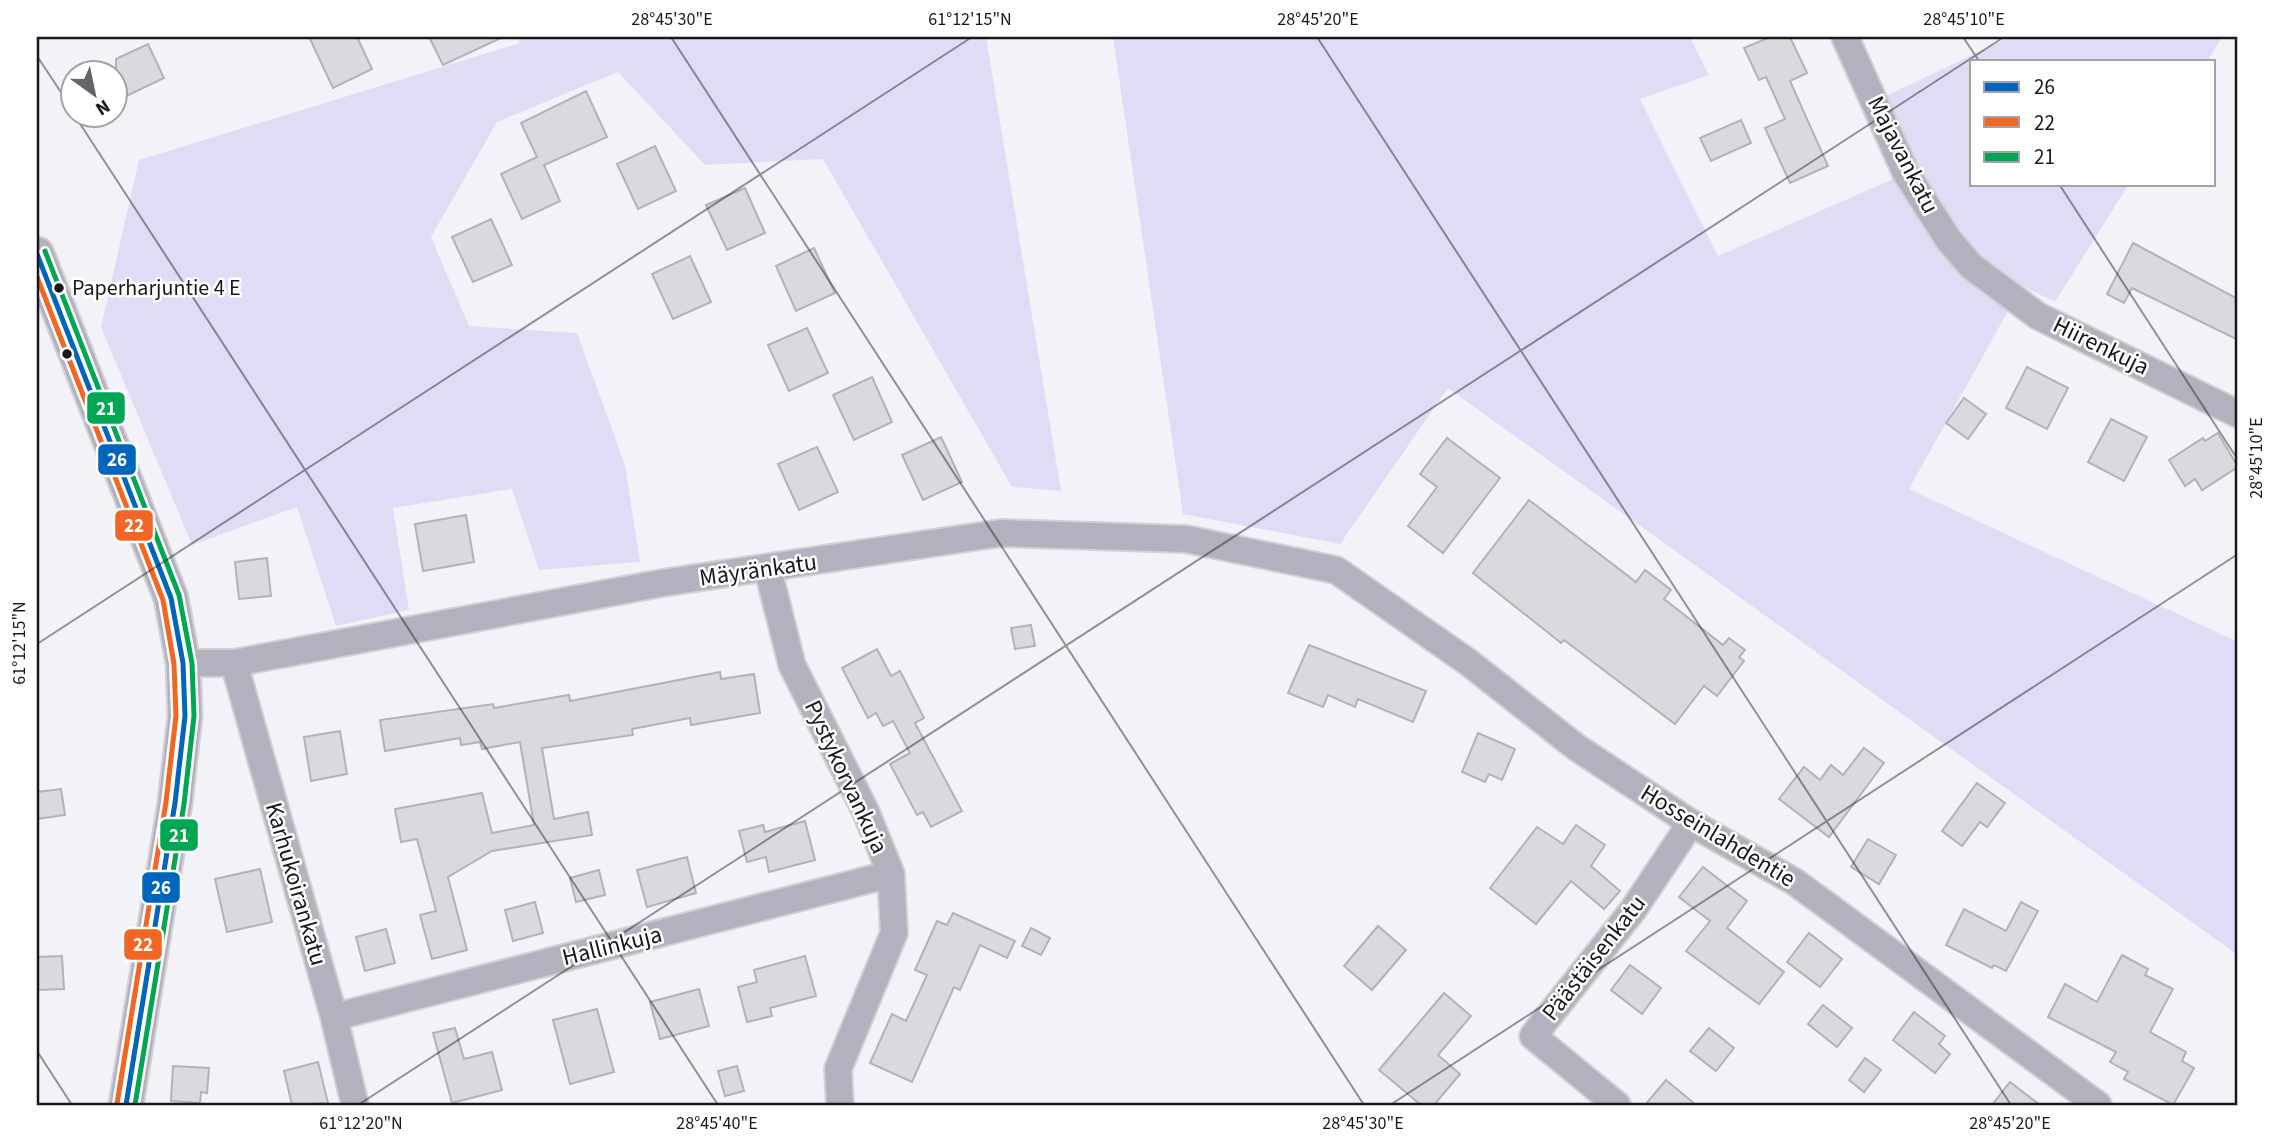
<svg xmlns="http://www.w3.org/2000/svg" width="2275" height="1142" viewBox="0 0 2275 1142" font-family="'Source Sans 3',sans-serif">
	<style>
		.green { fill: #e2dbf5 }
		.building { fill: #dbd9e0; stroke: #b4b2b9; stroke-width: 2 }
		.lines { fill: none; stroke-linecap: round; stroke-linejoin: round }
		.minor-casing { stroke: #d2d0d5; stroke-width: 30 }
		.tertiary-casing { stroke: #d2d0d5; stroke-width: 37 }
		.minor { stroke: #b4b1be; stroke-width: 26 }
		.tertiary { stroke: #b4b1be; stroke-width: 33 }
		.bus-1-casing { stroke: #fff; stroke-width: 10 }
		.bus-2-casing { stroke: #fff; stroke-width: 10 }
		.bus-3-casing { stroke: #fff; stroke-width: 10 }
		.bus-1 { stroke: #0065bd; stroke-width: 5 }
		.bus-2 { stroke: #f26522; stroke-width: 5 }
		.bus-3 { stroke: #00a651; stroke-width: 5 }
		.ticks { fill: none; stroke: #19171e; stroke-width: 2; stroke-opacity: 0.45 }
		.bus-dot { fill: #19171e; stroke: #fff; stroke-width: 2.5 }
		.labels { text-anchor: middle; dominant-baseline: central; stroke-width: 5; stroke-linejoin: round; paint-order: stroke }
		.bus-label { font-size: 22px; fill: #19171e; stroke: #fff; text-anchor: start }
		.street-label { font-size: 24px; fill: #19171e; stroke: #fff }
		.line-badge { stroke: #fff; stroke-width: 2.5 }
		.badge-label { font-size: 19px; text-anchor: middle; font-weight: bold; fill: #fff }
		.neatline { fill: none; stroke: #19171e; stroke-width: 2.5 }
		.ticks-label { font-size: 18px; text-anchor: middle; fill: #19171e }
	</style>
	<rect width="100%" height="100%" fill="#f4f2f9"/>
	<g class="green">
		<path d="M517,37h469l75,454 -49,-4 -189,-328 -118,6 -87,-93 -121,50 -66,115 38,89 108,7 48,132 15,97 -101,8 -27,-81 -119,19 16,102 -73,16 -39,-119 -105,38 -91,-218 38,-167 381,-117z"/>
		<path d="M1113,37h577l19,38 -69,24 78,157 200,-88 -34,-71 126,-60h212l-15,24h-235v123h157l-74,118 -33,-16 -113,203 329,153v313l-790,-567 -108,156 -157,-30z"/>
	</g>
	<g class="building">
		<path d="M309,37h48l15,32 -39,19z"/>
		<path d="M429,37h74l-60,28z"/>
		<path d="M1770,37h20l17,36 -17,8 38,85 -38,17 -25,-55 20,-9 -19,-42 -7,3 -15,-32z"/>
		<path d="M148,44l16,34 -48,23v-42z"/>
		<path d="M586,91l21,46 -63,28 16,36 -38,18 -21,-45 36,-17 -16,-34z"/>
		<path d="M1741,120l10,23 -40,18 -11,-23z"/>
		<path d="M655,146l21,45 -38,18 -21,-45z"/>
		<path d="M745,188l20,45 -38,17 -21,-45z"/>
		<path d="M491,219l21,46 -39,17 -21,-45z"/>
		<path d="M2133,243l105,56v41l-106,-52 -8,15 -17,-9z"/>
		<path d="M814,248l21,45 -39,18 -20,-45z"/>
		<path d="M690,256l21,46 -38,17 -21,-45z"/>
		<path d="M807,328l21,45 -39,18 -21,-46z"/>
		<path d="M2027,367l41,21 -21,41 -41,-21z"/>
		<path d="M872,377l20,45 -38,18 -21,-45z"/>
		<path d="M1964,398l22,16 -18,25 -22,-16z"/>
		<path d="M2111,419l36,18 -23,44 -36,-19z"/>
		<path d="M2218,433l20,34 -36,23 -7,-11 -10,7 -16,-26 34,-22 2,3z"/>
		<path d="M941,437l21,45 -39,18 -21,-45z"/>
		<path d="M1447,438l53,40 -57,75 -35,-27 29,-39 -17,-13z"/>
		<path d="M817,447l21,45 -39,18 -21,-46z"/>
		<path d="M1529,500l107,82 9,-12 26,20 -7,9 59,46 6,-7 16,12 -6,7 5,4 -27,35 -13,-10 -29,38 -111,-84 -3,3 -88,-70z"/>
		<path d="M466,515l8,47 -51,9 -8,-47z"/>
		<path d="M267,558l4,38 -32,3 -4,-37z"/>
		<path d="M1031,625l4,21 -20,3 -4,-21z"/>
		<path d="M1309,645l117,46 -13,31 -55,-23 -3,8 -27,-12 -5,12 -35,-14z"/>
		<path d="M877,649l14,27 9,-5 24,47 -9,5 47,88 -31,16 -8,-15 -6,3 -27,-51 20,-11 -17,-32 -10,5 -7,-13 -8,5 -26,-50z"/>
		<path d="M720,672l1,7 33,-5 6,39 -69,12 -1,-7 -58,11 1,6 -91,13 12,71 34,-7 4,23 -100,16 -44,26 19,73 -35,9 -12,-44 16,-4 -19,-72 -16,3 -6,-33 87,-16 10,40 42,-8 -14,-83 -38,7 -2,-7 -19,3 -1,-7 -75,13 -5,-31 113,-16 1,4 75,-13 1,6z"/>
		<path d="M340,731l7,43 -36,7 -7,-44z"/>
		<path d="M1478,733l37,16 -13,31 -13,-6 -4,8 -23,-10z"/>
		<path d="M1864,748l20,15 -55,74 -50,-38 25,-32 16,13 11,-15 12,10z"/>
		<path d="M1977,783l28,20 -18,24 -7,-5 -18,24 -20,-15z"/>
		<path d="M61,789l4,26 -28,4v-27z"/>
		<path d="M805,821l10,39 -46,12 -3,-15 -19,5 -8,-31 24,-6 2,7z"/>
		<path d="M1576,825l29,20 -14,21 29,25 -16,18 -33,-28 -35,43 -46,-36 47,-61 26,17z"/>
		<path d="M1868,839l28,16 -17,29 -28,-17z"/>
		<path d="M687,857l9,36 -49,14 -10,-37z"/>
		<path d="M1703,867l44,34 -20,27 57,44 -25,32 -73,-53 24,-30 -31,-24z"/>
		<path d="M260,869l12,53 -45,10 -12,-53z"/>
		<path d="M599,870l6,25 -29,7 -6,-24z"/>
		<path d="M535,902l8,31 -30,8 -8,-31z"/>
		<path d="M2021,902l17,9 -32,60 -12,-6 -2,3 -46,-23 18,-36 42,22z"/>
		<path d="M953,913l62,28 -8,17 -27,-13 -20,45 -6,-3 -42,95 -42,-19 22,-49 14,7 21,-46 -12,-5 22,-49 10,4z"/>
		<path d="M1378,926l28,24 -34,40 -28,-24z"/>
		<path d="M1031,928l19,10 -9,17 -19,-9z"/>
		<path d="M386,929l9,34 -30,8 -9,-34z"/>
		<path d="M1809,933l33,26 -22,28 -33,-25z"/>
		<path d="M2122,955l26,14 -3,6 28,14 -23,43 36,20 -4,9 12,7 -21,37 -49,-26 4,-7 -18,-10 6,-10 -68,-35 17,-33 32,18z"/>
		<path d="M62,956l2,33 -27,1v-33z"/>
		<path d="M805,956l11,40 -46,12 2,8 -25,6 -9,-35 19,-5 -3,-12z"/>
		<path d="M1630,965l31,23 -19,26 -31,-24z"/>
		<path d="M699,989l10,37 -49,13 -10,-37z"/>
		<path d="M1444,993l27,23 -33,39 22,19 -26,31h-13l-42,-35z"/>
		<path d="M1823,1005l29,23 -15,19 -29,-23z"/>
		<path d="M597,1009l17,63 -44,12 -17,-64z"/>
		<path d="M1914,1012l31,24 -6,8 11,10 -15,19 -42,-33z"/>
		<path d="M455,1028l9,31 28,-7 10,38 -50,13 -19,-70z"/>
		<path d="M1709,1028l25,20 -18,23 -26,-20z"/>
		<path d="M1865,1058l16,12 -17,22 -15,-12z"/>
		<path d="M318,1062l10,41 -36,2 -8,-34z"/>
		<path d="M173,1066l36,2 -2,25 -6,-1 -1,11 -29,-2z"/>
		<path d="M737,1066l7,25 -19,5 -7,-25z"/>
		<path d="M1666,1080l30,25h-51z"/>
		<path d="M2010,1082l30,23h-48z"/>
	</g>
	<g class="lines">
		<defs>
			<g id="minor">
				<path d="M1845,37l61,136 42,66 23,27 67,50 200,98"/>
				<path d="M768,570l24,95 74,147 25,62 3,59 -56,136 2,36"/>
				<path d="M183,663h51l428,-80 339,-50 185,6 150,31 132,92 108,85 115,76 104,59 303,223"/>
				<path d="M234,663l100,354 21,88"/>
				<path d="M334,1017l557,-143"/>
				<path d="M1617,1105l-84,-69 100,-126 58,-87"/>
			</g>
			<path id="tertiary" d="M37,254l134,344 12,65 2,53 -10,87 -49,302"/>
		</defs>
		<use href="#minor" class="minor-casing"/>
		<use href="#tertiary" class="tertiary-casing"/>
		<use href="#minor" class="minor"/>
		<use href="#tertiary" class="tertiary"/>
		<defs>
			<path id="bus-1" d="M37,254l134,344 12,65 2,53 -10,87 -49,302"/>
			<path id="bus-2" d="M37,277l126,323 11,64 2,52 -10,86 -49,302"/>
			<path id="bus-3" d="M45,251l134,344 13,68 2,53 -10,88 -49,301"/>
		</defs>
		<use href="#bus-1" class="bus-1-casing"/>
		<use href="#bus-2" class="bus-2-casing"/>
		<use href="#bus-3" class="bus-3-casing"/>
		<use href="#bus-1" class="bus-1"/>
		<use href="#bus-2" class="bus-2"/>
		<use href="#bus-3" class="bus-3"/>
	</g>
	<path class="ticks" d="M671,37l693,1068M1317,37l694,1068M1963,37l16,24M37,56l37,56M75,116l643,989M2059,184l179,276M37,644l935,-607M37,1051l35,54M358,1105l1646,-1068M1390,1105l848,-551"/>
	<g class="bus-dot">
		<circle cx="59" cy="288" r="6"/>
		<circle cx="67" cy="354" r="6"/>
	</g>
	<g class="labels">
		<g class="bus-label">
			<text x="72" y="288">Paperharjuntie 4 E</text>
		</g>
		<g class="street-label">
			<text transform="translate(1903 155) rotate(63)">Majavankatu</text>
			<text transform="translate(2101 346) rotate(26)">Hiirenkuja</text>
			<text transform="translate(758 570) rotate(-8)">Mäyränkatu</text>
			<text transform="translate(846 777) rotate(65)">Pystykorvankuja</text>
			<text transform="translate(1718 836) rotate(31)">Hosseinlahdentie</text>
			<text transform="translate(296 884) rotate(74)">Karhukoirankatu</text>
			<text transform="translate(612 946) rotate(-14)">Hallinkuja</text>
			<text transform="translate(1594 958) rotate(-52)">Päästäisenkatu</text>
		</g>
	</g>
	<g class="line-badge">
		<rect x="86" y="391" width="40" height="34" rx="7" fill="#00a651"/>
		<rect x="97" y="443" width="40" height="33" rx="7" fill="#0065bd"/>
		<rect x="114" y="509" width="40" height="33" rx="7" fill="#f26522"/>
		<rect x="159" y="818" width="40" height="34" rx="7" fill="#00a651"/>
		<rect x="141" y="871" width="40" height="33" rx="7" fill="#0065bd"/>
		<rect x="123" y="928" width="40" height="33" rx="7" fill="#f26522"/>
	</g>
	<g class="badge-label">
		<text x="106" y="415">21</text>
		<text x="117" y="466">26</text>
		<text x="134" y="532">22</text>
		<text x="179" y="842">21</text>
		<text x="161" y="894">26</text>
		<text x="143" y="951">22</text>
	</g>
	<rect width="2275" height="1142" fill="none" stroke="#ffffff" stroke-width="77"/>
	<rect x="1970" y="60" width="245" height="126" fill="#ffffff" stroke="#a3a2a5" stroke-width="2"/>
	<rect x="1984" y="82" width="35" height="10" fill="#0065bd" stroke="#a3a2a5" stroke-width="2"/>
	<text x="2034" y="94" font-size="21" fill="#19171e">26</text>
	<rect x="1984" y="117" width="35" height="10" fill="#f26522" stroke="#a3a2a5" stroke-width="2"/>
	<text x="2034" y="130" font-size="21" fill="#19171e">22</text>
	<rect x="1984" y="152" width="35" height="10" fill="#00a651" stroke="#a3a2a5" stroke-width="2"/>
	<text x="2034" y="164" font-size="21" fill="#19171e">21</text>
	<g transform="translate(94 94) rotate(147)"><circle r="33" fill="#ffffff" stroke="#a3a2a5" stroke-width="2"/>
	<path d="M0-5L12 26L0 18L-12 26Z" fill="#66646b"/>
	<text y="-10" font-size="19" font-weight="bold" text-anchor="middle" fill="#19171e">N</text>
	</g>
	<rect x="38" y="38" width="2198" height="1066" class="neatline"/>
	<g class="ticks-label">
		<text x="672" y="25">28°45'30"E</text>
		<text x="970" y="25">61°12'15"N</text>
		<text x="1318" y="25">28°45'20"E</text>
		<text x="1964" y="25">28°45'10"E</text>
		<text transform="translate(2256 458) rotate(-90)" y="6">28°45'10"E</text>
		<text transform="translate(19 643) rotate(-90)" y="6">61°12'15"N</text>
		<text x="361" y="1129">61°12'20"N</text>
		<text x="717" y="1129">28°45'40"E</text>
		<text x="1363" y="1129">28°45'30"E</text>
		<text x="2010" y="1129">28°45'20"E</text>
	</g>
</svg>
